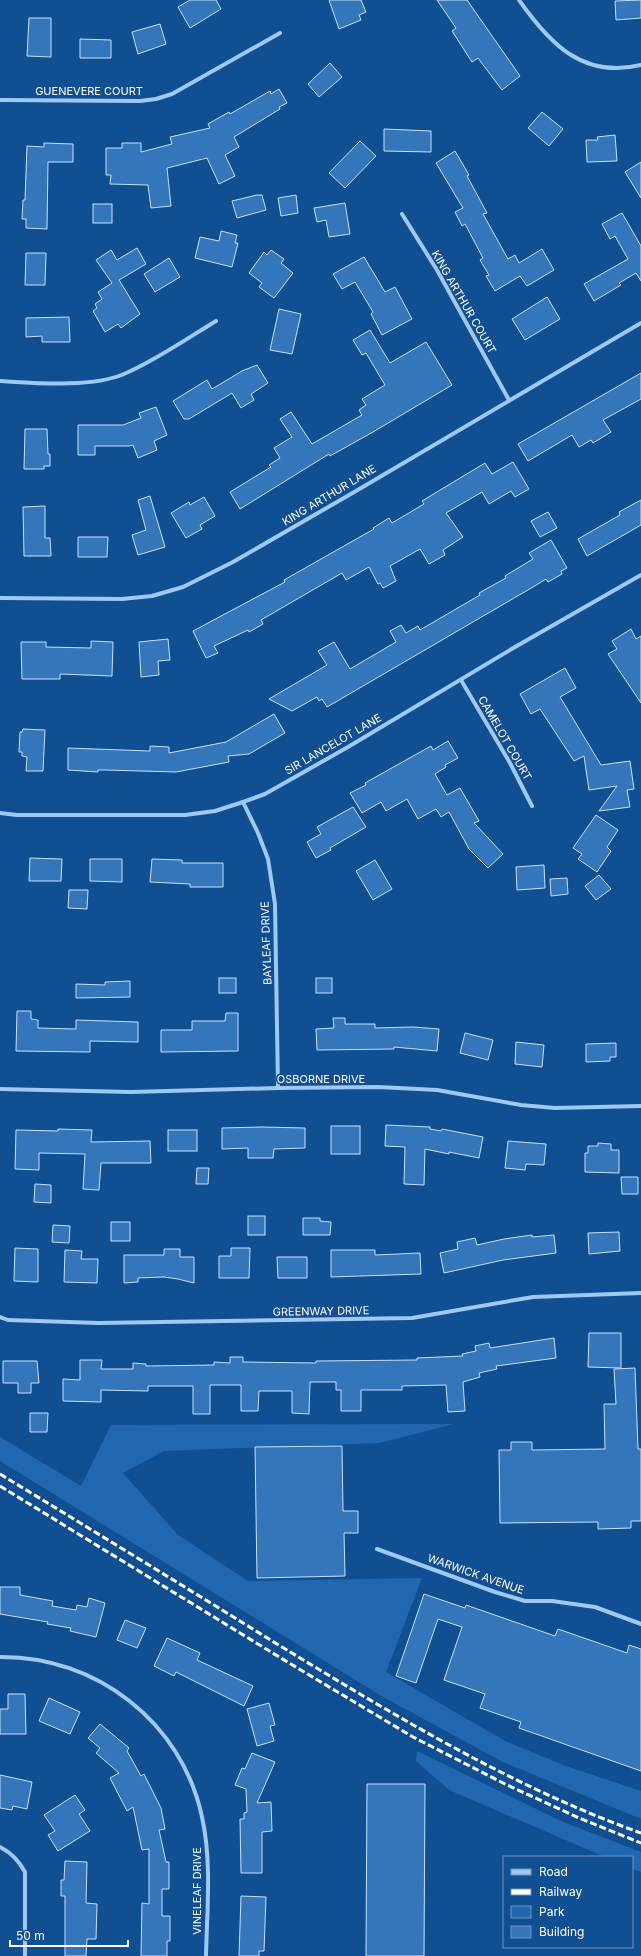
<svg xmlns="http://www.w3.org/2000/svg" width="641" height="1956" viewBox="0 0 641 1956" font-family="Inter,sans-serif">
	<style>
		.green { fill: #2067b0 }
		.building { fill: #3576ba; stroke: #c6e1fd }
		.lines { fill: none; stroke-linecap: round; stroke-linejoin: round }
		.street { stroke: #9fc8f3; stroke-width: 4 }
		.rail { stroke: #fff; stroke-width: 3; stroke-dasharray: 7 3; stroke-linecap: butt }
		.labels { text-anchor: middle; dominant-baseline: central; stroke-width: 3; stroke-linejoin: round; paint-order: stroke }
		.street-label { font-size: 11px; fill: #fff; stroke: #114f93 }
	</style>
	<rect width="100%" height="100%" fill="#114f93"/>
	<g class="green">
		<path d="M454,1424l-75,19 -215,8 -41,22 55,62 70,46 174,-3 -36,94 119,69 58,24 78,26v28l-138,-57 -120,-65 -383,-236v-24l81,49 30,-61z"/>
		<path d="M417,1751l144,70 80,31v20l-9,-3v-12h-27l-156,-67 -33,-29z"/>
	</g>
	<g class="building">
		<path d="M190,0h26l5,9 -31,19 -12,-21z"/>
		<path d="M329,0h32l5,12 -7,3 2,5 -22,9z"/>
		<path d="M437,0h30l53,76 -18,14 -24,-32 -6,4 -20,-31 4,-3z"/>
		<path d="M641,0v18l-25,2 -1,-19z"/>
		<path d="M29,18h22v39l-24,-1z"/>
		<path d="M160,24l6,20 -28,10 -6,-22z"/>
		<path d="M80,39l31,1v18h-31z"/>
		<path d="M330,63l12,14 -23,20 -11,-13z"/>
		<path d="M279,89l8,14 -8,4 1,2 -46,28 5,10 -14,8 10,21 -16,8 -12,-26 -40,10 4,38 -20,2 -3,-23 -38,-1 1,-9h-5v-27h16v-5h19v9l31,-8 -2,-7 40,-9 -2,-4 21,-12 1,2 40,-23 1,3z"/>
		<path d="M542,112l21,17 -14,17 -21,-18z"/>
		<path d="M384,129l47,2v21l-47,-1z"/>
		<path d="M615,135l2,26 -30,1 -1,-22h12l-1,-3z"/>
		<path d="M360,141l16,15 -31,32 -16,-15z"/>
		<path d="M44,143l29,1v18h-25l-1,67 -21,-1v-9h-4l1,-19h2l2,-54 17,1z"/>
		<path d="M455,151l14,24 -2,1 20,37 -4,1 25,45 7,-4 4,8 23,-14 12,21 -27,16 -7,-10 -25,15 -9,-15 3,-1 -9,-15 3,-2 -18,-34 -3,2 -7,-14 8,-4 -27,-45z"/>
		<path d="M641,162v36l-16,-26z"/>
		<path d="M257,195h5l4,15 -29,8 -5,-17z"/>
		<path d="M296,195l2,18 -17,3 -3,-18z"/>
		<path d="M345,203l5,31 -21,3 -3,-17 -9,2 -3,-14z"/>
		<rect x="93" y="204" width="19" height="19"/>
		<path d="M622,213l19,33v35l-5,-8 -17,10 2,2 -27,16 -10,-17 44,-25 -13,-23 -5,3 -8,-15z"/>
		<path d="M221,231l16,4 -2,8h3l-6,24 -37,-9 5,-21 19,4z"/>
		<path d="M137,248l9,16 -27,16 21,34 -19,14 -3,-4 -13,8 -12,-21 4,-3 -2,-4 7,-5 -4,-7 14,-9 -16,-23 15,-10 6,10z"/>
		<path d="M271,250l13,9 -3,4 12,10 -19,25 -15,-11 3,-4 -13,-10 15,-21 3,3z"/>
		<path d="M26,253h20l-1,32h-20z"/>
		<path d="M364,257l21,35 10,-5 17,32 -30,16 -11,-21 2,-2 -18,-30 -13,7 -9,-15z"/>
		<path d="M169,258l11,19 -25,15 -11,-18z"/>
		<path d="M547,297l13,22 -35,21 -13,-21z"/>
		<path d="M279,309l22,5 -9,40 -22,-4z"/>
		<path d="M69,317l1,25h-28v-6l-16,1v-19z"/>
		<path d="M370,330l20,33 36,-21 26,43 -79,47 -43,24 -1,-2 -89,55 -10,-17 41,-25 -2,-2 11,-7 -6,-10 18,-11 -12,-18 11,-7 21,32 50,-29 -3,-5 7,-5 -4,-6 23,-14 -19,-32 -4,2 -9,-15z"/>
		<path d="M257,365l11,18 -17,11 3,6 -13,8 -9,-15 -43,26h-5l-11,-18 34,-21 5,9 30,-18z"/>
		<path d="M641,373v26l-38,21 8,12 -18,11 -2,-3 -12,7 -7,-12 -44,26 -10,-17z"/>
		<path d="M156,407l11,28 -13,6 3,9 -19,8 -5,-13 -4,1h-34v9h-17v-30h45l18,-7 -2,-5z"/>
		<path d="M25,429h22l1,25h2v12h-6v3h-20z"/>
		<path d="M513,462l16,27 -14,8 -4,-6 -22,13 -7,-12 -36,21 17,24 -20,13 2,5 -16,9 -9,-15 -30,17 6,15 -13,7 -3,-5 -2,1 -9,-17 -23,13 -4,-7 -81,47 2,4 -14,8 -1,-2 -34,16 4,7 -12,5 -13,-27 92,-49 -1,-2 90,-51 -1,-1 16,-10 3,5 32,-19 -2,-3 63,-38 7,11z"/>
		<path d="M150,496l15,51 -27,8 -6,-20 14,-5 -8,-30z"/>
		<path d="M204,497l11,19 -15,9 2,4 -16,9 -15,-25 18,-11 1,3z"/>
		<path d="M641,500v25l-54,31 -9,-17 42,-24 -1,-3z"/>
		<path d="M45,506v32h5l1,18h-27l-1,-49z"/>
		<path d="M548,512l9,16 -17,9 -9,-16z"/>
		<path d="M78,537h30l-1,20h-29z"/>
		<path d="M551,540l16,28 -6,3 1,3 -14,8 -2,-3 -13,8 -206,120 -5,-8 -3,2 -2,-4 -25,14 -23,-12 58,-34 -9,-14 16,-9 16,27 46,-27 -6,-11 11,-6 5,8 12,-7 2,4 60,-35 -1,-2 27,-15 -1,-2 28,-17 -4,-6z"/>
		<path d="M631,629l5,10 5,-3v67l-33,-49 9,-5 -5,-8z"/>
		<path d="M168,639l2,21 -12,1 1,14 -18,2 -2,-35z"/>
		<path d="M91,641l22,1 -1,34 -52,-2v5h-38l-1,-37h25v5l45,1z"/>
		<path d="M565,668l11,20 -16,9 41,68 29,-4 4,28 -7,1 3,17 -31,4 18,-25 -28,4 -5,-34 -10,5 -34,-52 -9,5 -11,-20z"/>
		<path d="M274,714l11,19 -36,21 -21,2 1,6 -53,10 -70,-2h-8v2l-30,-2v-22l82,3v-5l19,1v6l57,-11z"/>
		<path d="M23,729l22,1 -2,41h-17l1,-14 -5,-1v-4h-3l1,-20h2z"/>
		<path d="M448,741l10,17 -13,7 1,2 -11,7 12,21 13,-7 19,33 -5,2 29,31 -15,14 -19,-19 -20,-37 -8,5 -5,-8 -18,10 -11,-20 -21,12 -5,-9 -19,11 -12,-20 16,-8 -1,-2 66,-37 2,4z"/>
		<path d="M353,807l13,20 -36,21 1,2 -15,8 -9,-16 14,-8 -4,-7z"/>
		<path d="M596,815l22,15 -11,17 4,4 -14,21 -19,-13 4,-5 -9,-6z"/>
		<path d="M30,858l32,1 -1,22h-32z"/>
		<path d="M90,859h32v23l-32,-1z"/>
		<path d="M152,859l30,1v3h41v24h-33v-3l-40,-2z"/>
		<path d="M375,860l17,29 -19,11 -17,-29z"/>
		<path d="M544,865l1,23 -28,2 -1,-23z"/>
		<path d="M599,875l12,14 -15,11 -11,-14z"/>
		<path d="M567,878l1,16 -17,2 -1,-17z"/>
		<path d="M69,890h19l-1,19 -19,-1z"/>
		<rect x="219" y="978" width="17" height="15"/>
		<rect x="316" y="978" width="16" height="15"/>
		<path d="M130,981v16l-54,1v-14l29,1v-3z"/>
		<path d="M17,1011h14v8l7,1v8l38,1v-9l62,2v20l-48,-1v11l-74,-1z"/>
		<path d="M226,1013h12v38l-77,1v-22h31v-9h33z"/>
		<path d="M333,1018h12v6h30v4l38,-1 26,2 -2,22 -43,-4v2l-77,1 -1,-21 18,-1z"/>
		<path d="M465,1033l28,7 -5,20 -28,-7z"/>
		<path d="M516,1042l28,3 -2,22 -27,-3z"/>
		<path d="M616,1043v14h-6v4l-24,1v-18z"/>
		<path d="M386,1125l44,2v2l11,2 1,-2 41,8 -4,21 -30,-6v2l-24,-5 -1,36 -20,-1 1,-37 -20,-1z"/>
		<rect x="331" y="1126" width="29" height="28"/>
		<path d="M262,1127l43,1v20l-31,1 -1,9h-25v-10l-26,1v-21z"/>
		<path d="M58,1129l34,1 -1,12 59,-1 1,22h-50l-2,27 -16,-1 2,-35 -46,-1v17l-24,-1 1,-39 42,1z"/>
		<rect x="168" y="1130" width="29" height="21"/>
		<path d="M508,1141l38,3 -2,21 -18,-1 -1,6 -20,-2z"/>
		<path d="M598,1143l13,1v6h8v23l-34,-1v-19h3v-7h10z"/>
		<path d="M197,1168h12l-1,16h-12z"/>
		<path d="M621,1177h17v17h-16z"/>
		<path d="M35,1184l16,1v18l-17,-1z"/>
		<rect x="248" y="1216" width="17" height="19"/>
		<path d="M303,1218h17v3l11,1 -1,13h-27z"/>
		<rect x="111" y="1222" width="19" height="19"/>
		<path d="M53,1225l17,1 -1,17 -17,-1z"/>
		<path d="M619,1232l1,19 -31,3 -1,-21z"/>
		<path d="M532,1235v2l22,-2 2,18 -53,7 -59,13 -4,-20 18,-4 -1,-7 18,-4 2,7 27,-6z"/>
		<path d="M15,1248l23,1v33l-24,-1z"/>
		<path d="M231,1248h19l-1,30h-30v-22h12z"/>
		<path d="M164,1249h16v8h14v26l-16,-4 -14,-2 -26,1v4l-14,1v-28h40z"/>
		<path d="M65,1250l17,1 -1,8h17l-1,24 -33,-1z"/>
		<path d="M331,1250h44v5l45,-2 1,21 -90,3z"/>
		<path d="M277,1257h30v21h-29z"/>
		<path d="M589,1333h32v35l-33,-1z"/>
		<path d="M554,1338l2,20 -60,8 1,3 -18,4 1,4 -17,5 2,29 -17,1 -2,-27 -44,1v4h-41v21h-20v-21h-5v-8h-26l-1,32 -17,-1v-22h-33l-1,20h-17v-26h-31v29h-17v-28h-45v5l-47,-1v12l-38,-1v-22l17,1v-20h22l-1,9h32v-6l13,1v2l68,-1v-3l16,1v-6h13v5l73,1v-2l101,-1v-2l46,-2 -1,-2 14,-3 -1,-5 14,-3 1,5z"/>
		<path d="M3,1361h34l2,22h-8v10h-13v-10h-15z"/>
		<path d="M635,1368l3,81h3v72h-10v7l-33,1v-7l-98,1 -1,-73h12v-8h21v8l73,-1 -1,-45h12l-2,-35z"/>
		<path d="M30,1413h18l-1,19h-17z"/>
		<path d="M342,1446l1,65h15v22h-14l1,43 -88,2 -2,-131z"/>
		<path d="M0,1587h20v8l33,6 -1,5 24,4 1,-5 10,2 2,-9 16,5 -9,34 -26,-6 1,-3 -24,-4 1,-2 -48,-8z"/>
		<path d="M424,1594l41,14 1,-3 89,31 3,-7 69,24 2,-8 12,4v122l-122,-43 2,-6 -41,-14 5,-14 -41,-14 18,-53 -24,-8 -22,64 -20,-7z"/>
		<path d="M125,1620l21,8 -9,20 -20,-8z"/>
		<path d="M167,1638l33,15 -3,7 56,26 -9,20 -68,-34 -2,4 -20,-10z"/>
		<path d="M8,1694h17l1,40h-26v-25h8z"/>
		<path d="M49,1698l31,14 -10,22 -31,-13z"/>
		<path d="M269,1703l6,22 -5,1 4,15 -17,5 -10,-37z"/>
		<path d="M100,1724l29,24 -2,3 14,25 3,-2 17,34 4,21 -6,1 7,32h3v27h-7v27h8v25h-3v15h-26l1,-53 7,1v-55l-7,1 -9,-43 -6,4 -17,-33 9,-5 -23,-20 4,-5 -12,-10z"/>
		<path d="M252,1753l23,9 -18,41 14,-1 1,29 -10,1v41h-21l-1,-54h4v-6l3,-1 -1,-23 -11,-4 7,-17 3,1z"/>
		<path d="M0,1775l32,7 -5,27 -14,-3 -1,4 -12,-2z"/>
		<path d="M367,1784h58l-1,172h-58z"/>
		<path d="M75,1795l10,15 -6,4 11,17 -32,20 -10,-16 7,-4 -11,-16z"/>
		<path d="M65,1861l22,1 -1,41 11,1 -1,35h-9l-1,17h-21v-60h-4v-16h3z"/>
		<path d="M241,1896l25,1 -2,54h-5v5h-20z"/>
	</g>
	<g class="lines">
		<g class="street">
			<path d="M519,0c31,44 64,79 122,65"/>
			<path d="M0,100l140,1 16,-2 16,-5 108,-61"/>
			<path d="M402,214l35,56 72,130"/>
			<path d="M0,381c36,2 91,7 124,-7 29,-12 64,-36 92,-53"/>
			<path d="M0,598l122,1 30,-3 31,-9 50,-25 123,-71 285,-168"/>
			<path d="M461,680l49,83 22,43"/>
			<path d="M243,802l15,31 10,26 7,45 3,184"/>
			<path d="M0,813l17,2h168l30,-4 28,-9 22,-8 83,-47 167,-100 126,-72"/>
			<path d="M0,1089l131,3 147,-4 100,-1 59,3 84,15 34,3 86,-2"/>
			<path d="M0,1317l8,3 90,3 314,-5 121,-21 108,-4"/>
			<path d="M377,1549l118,43 30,9h27l43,6 46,17"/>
			<path d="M0,1657c96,-1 182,65 202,160 10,45 5,93 4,139"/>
			<path d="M0,1847c12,6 19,14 25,25v84"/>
		</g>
		<g class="rail">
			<path d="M0,1474c92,56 185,113 277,170 117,71 235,143 364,189"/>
			<path d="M0,1486l289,177 124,74 92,47 74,34 62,25"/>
		</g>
	</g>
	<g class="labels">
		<g class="street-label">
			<text x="89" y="91">GUENEVERE COURT</text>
			<text transform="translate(464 302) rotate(60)">KING ARTHUR COURT</text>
			<text transform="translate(329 495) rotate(-31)">KING ARTHUR LANE</text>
			<text transform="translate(505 738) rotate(60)">CAMELOT COURT</text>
			<text transform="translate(333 744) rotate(-30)">SIR LANCELOT LANE</text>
			<text transform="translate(266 943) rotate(-92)">BAYLEAF DRIVE</text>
			<text x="321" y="1079">OSBORNE DRIVE</text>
			<text transform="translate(321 1311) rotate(-1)">GREENWAY DRIVE</text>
			<text transform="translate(476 1574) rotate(19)">WARWICK AVENUE</text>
			<text transform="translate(197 1891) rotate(-90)">VINELEAF DRIVE</text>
		</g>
	</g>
	<rect x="503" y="1856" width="130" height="92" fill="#114f93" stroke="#7095be"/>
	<rect x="511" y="1869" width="20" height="6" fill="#9fc8f3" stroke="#7095be"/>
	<text x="539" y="1876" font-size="12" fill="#ffffff">Road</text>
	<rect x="511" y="1889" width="20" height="6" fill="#ffffff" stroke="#7095be"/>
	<text x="539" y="1896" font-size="12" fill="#ffffff">Railway</text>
	<rect x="511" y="1906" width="20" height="12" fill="#2067b0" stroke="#7095be"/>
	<text x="539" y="1916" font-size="12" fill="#ffffff">Park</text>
	<rect x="511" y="1926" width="20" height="12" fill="#3576ba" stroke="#7095be"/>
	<text x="539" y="1936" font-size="12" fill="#ffffff">Building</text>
	<path d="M10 1940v6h118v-6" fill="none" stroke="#ffffff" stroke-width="2"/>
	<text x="16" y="1940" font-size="12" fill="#ffffff" stroke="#114f93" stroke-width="3" paint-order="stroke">50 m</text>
</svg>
